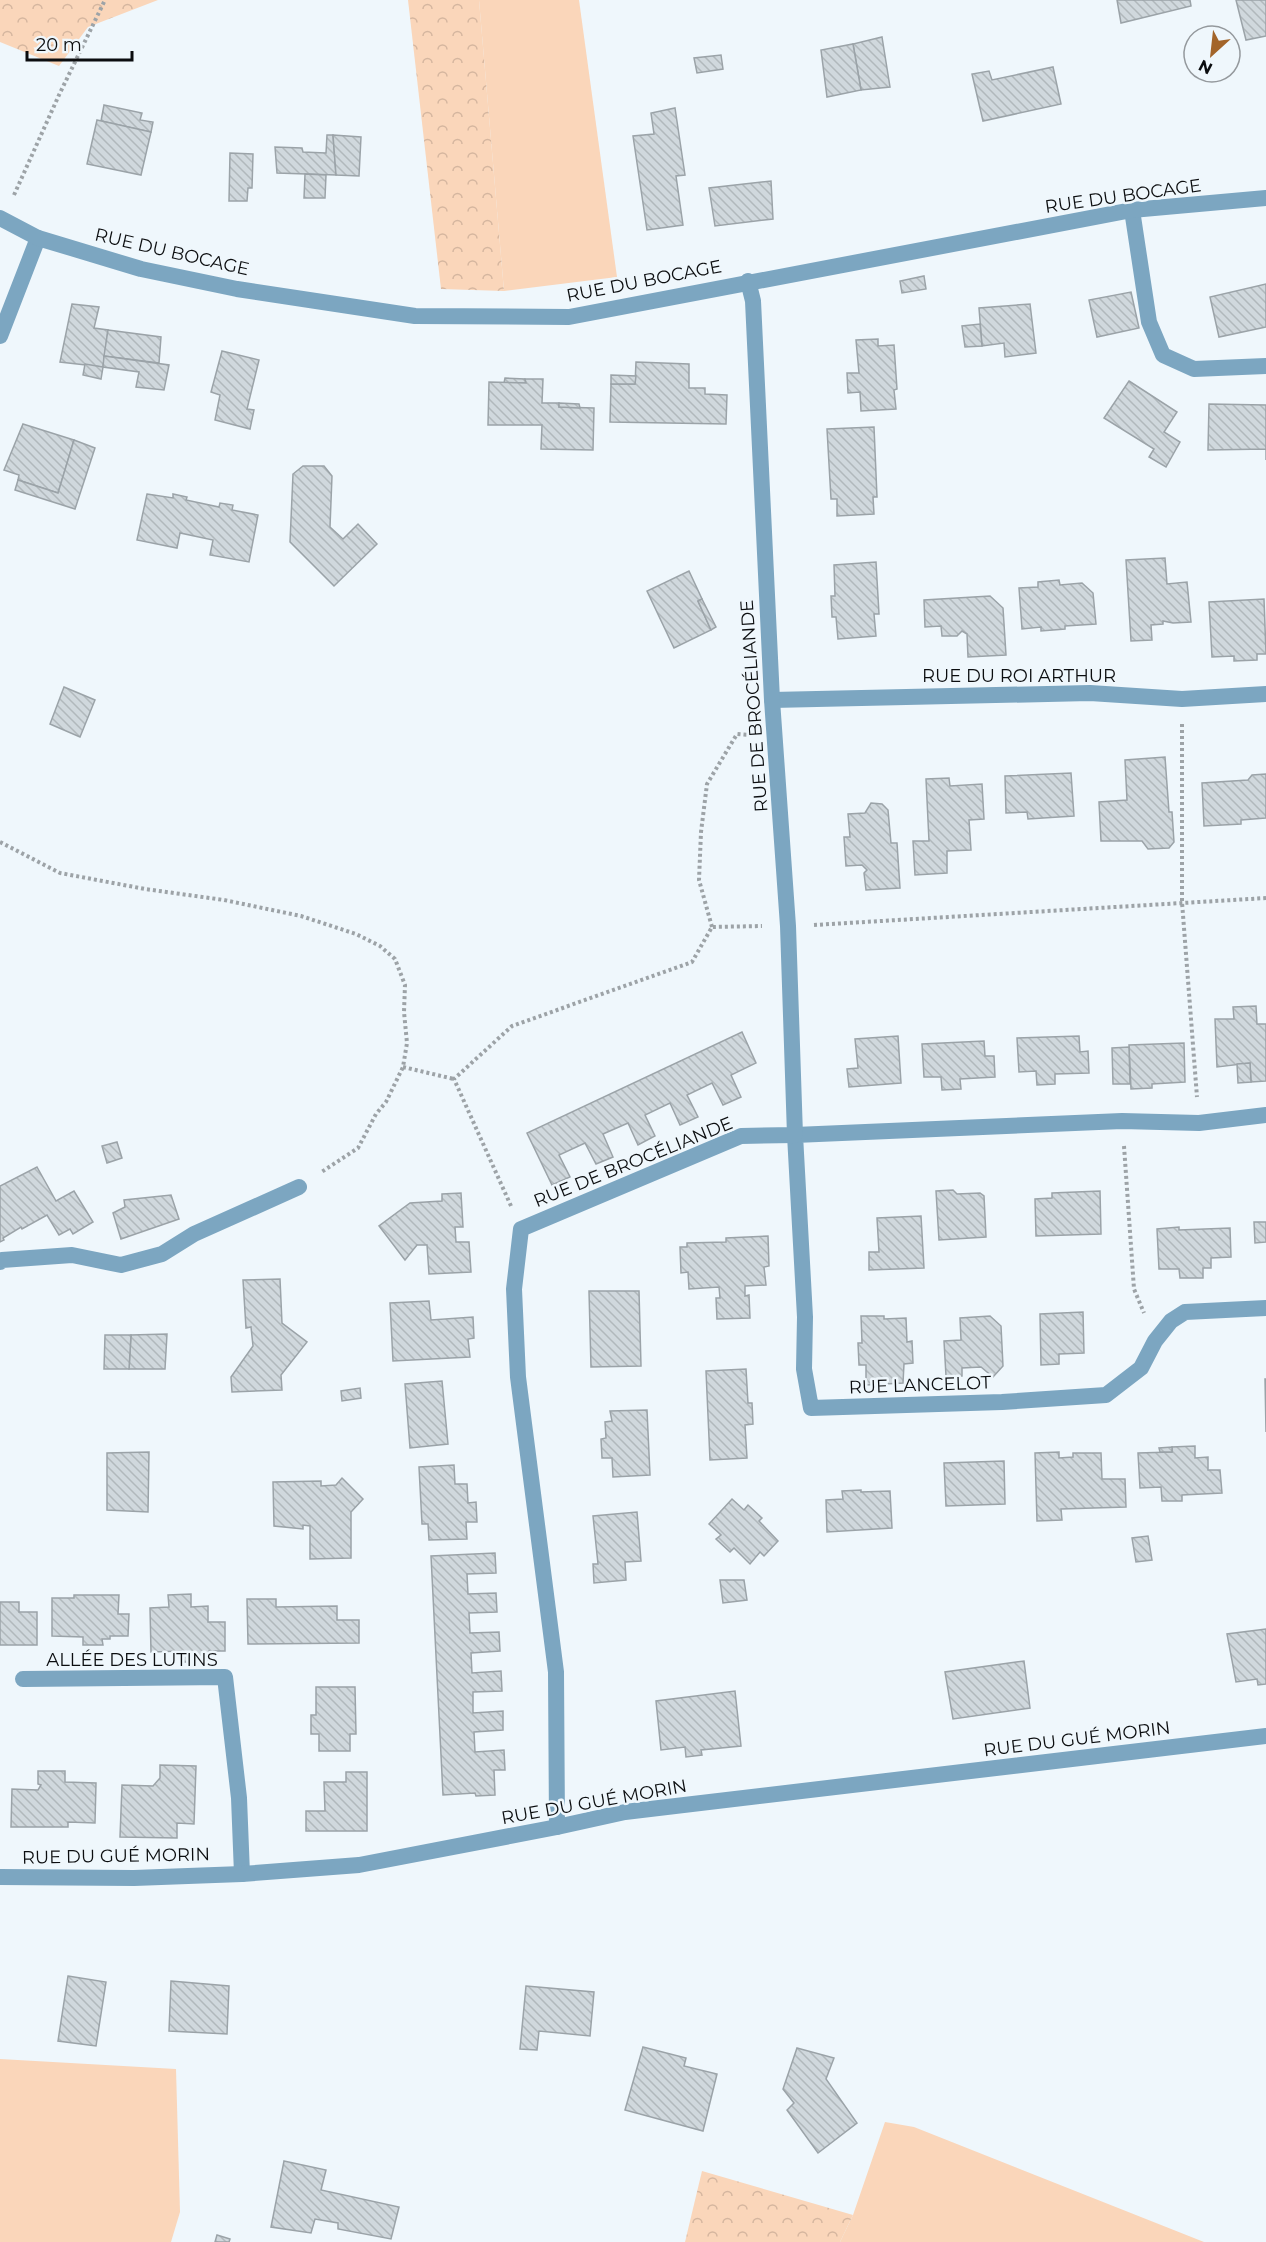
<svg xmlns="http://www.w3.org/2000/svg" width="1266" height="2242" viewBox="0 0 1266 2242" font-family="Montserrat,sans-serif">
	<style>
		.green { fill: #fad6ba }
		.forest { fill: url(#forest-crowns) }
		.building { fill: url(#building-back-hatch); stroke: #9ba3a8; stroke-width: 1.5 }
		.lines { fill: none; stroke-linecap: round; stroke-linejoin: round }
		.path { stroke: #9da3a7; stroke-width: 4; stroke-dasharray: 3 3; stroke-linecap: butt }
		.minor { stroke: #7ca6c1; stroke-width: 16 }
		.tertiary { stroke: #7ca6c1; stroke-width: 16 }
		.labels { text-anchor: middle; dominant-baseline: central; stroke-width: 5; stroke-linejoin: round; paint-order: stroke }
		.street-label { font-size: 18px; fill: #0b0d0f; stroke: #eff7fc }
	</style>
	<defs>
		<pattern id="forest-crowns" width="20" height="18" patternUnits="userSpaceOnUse" patternTransform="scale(1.5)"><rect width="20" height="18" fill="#fad6ba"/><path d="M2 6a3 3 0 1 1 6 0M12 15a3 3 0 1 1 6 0" fill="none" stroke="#d5b69f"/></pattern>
		<pattern id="building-back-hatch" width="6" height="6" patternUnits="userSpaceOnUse" patternTransform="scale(1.5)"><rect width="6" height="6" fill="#d0d8dd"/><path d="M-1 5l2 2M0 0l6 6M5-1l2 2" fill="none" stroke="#b1b8bc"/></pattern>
	</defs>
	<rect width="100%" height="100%" fill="#eff7fc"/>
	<g class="green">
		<path d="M479,0h100l38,277 -113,14z"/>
		<path d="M0,2059l176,10 4,143 -9,30h-171z"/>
		<path d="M885,2122l29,5 290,115h-364l13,-27z"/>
	</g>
	<g class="forest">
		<path d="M0,0h158l-70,27 -29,39 -59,-24z"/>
		<path d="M408,0h71l25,291 -63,-2z"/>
		<path d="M702,2171l151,44 -13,27h-155z"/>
	</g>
	<g class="building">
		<path d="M1117,0h73l1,6 -70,17z"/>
		<path d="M1236,0h30v36l-20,4z"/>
		<path d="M882,37l8,50 -29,3 -8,-46z"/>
		<path d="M853,44l8,46 -34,7 -6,-47z"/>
		<path d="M721,55l2,14 -26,4 -3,-15z"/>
		<path d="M1053,67l8,37 -78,17 -11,-47 17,-3 3,9z"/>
		<path d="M104,105l38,8 -2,7 13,2 -2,10 -50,-11z"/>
		<path d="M675,108l10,67 -9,1 7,49 -36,5 -14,-94 21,-2 -3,-21z"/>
		<path d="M97,120l54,12 -10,43 -54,-11z"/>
		<path d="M327,135h6l3,40 -59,-2 -2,-26 27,1 1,4 23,1z"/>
		<path d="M333,135l28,2 -2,39 -23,-1z"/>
		<path d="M230,153l23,1 -1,34h-4l-1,13h-18z"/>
		<path d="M305,174l21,1 -1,23h-21z"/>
		<path d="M771,181l2,38 -58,7 -6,-38z"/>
		<path d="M924,276l2,13 -24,4 -2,-12z"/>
		<path d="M1266,284v43l-47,10 -9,-40z"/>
		<path d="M1131,292l8,36 -42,9 -8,-37z"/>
		<path d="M72,304l27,3 -5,21 14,2 -5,37 -43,-5z"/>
		<path d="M1030,304l6,49 -31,4 -1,-14 -22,3 -3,-38z"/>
		<path d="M980,324l2,22 -17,1 -3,-21z"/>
		<path d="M108,330l53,7 -2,26 -55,-7z"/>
		<path d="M878,339v7l16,-1 3,44 -3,1 2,19 -35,2 -1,-19 -12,1 -1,-20h12l-3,-33z"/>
		<path d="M222,351l37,9 -12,49 7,1 -4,19 -35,-9 5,-25 -9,-3z"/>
		<path d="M104,356l65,9 -5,25 -28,-3 3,-15 -36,-5z"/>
		<path d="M636,362l53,2v24h16v6l22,1 -1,29 -116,-2 1,-38h24z"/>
		<path d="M85,364l18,3 -2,12 -18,-4z"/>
		<path d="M611,375l25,1 -1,8h-24z"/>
		<path d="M505,378l20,1 1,4h-22z"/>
		<path d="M525,379h18l-1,24h17v4l35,1 -1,42 -52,-1 1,-24h-54l1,-43 37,1z"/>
		<path d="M1129,381l48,31 -13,20 16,10 -14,25 -17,-10 5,-8 -50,-31z"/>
		<path d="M559,403l20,1 1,4 -21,-1z"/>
		<path d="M1209,404l57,1v55v-11l-58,1z"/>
		<path d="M23,424l51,16 -16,53 -40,-13 1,-5 -15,-5z"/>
		<path d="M874,427l3,70h-4l1,17 -37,2v-17h-6l-4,-70z"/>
		<path d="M74,440l21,8 -20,61 -60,-19 3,-10 40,13z"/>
		<path d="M303,466h21l8,10 -2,51 13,12 15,-15 19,20 -43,42 -44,-44 3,-68z"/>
		<path d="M147,494l26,4v-4l14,3 -1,3 33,7 1,-4 13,2 -1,5 26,5 -9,47 -39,-7 3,-15 -33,-7 -3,15 -40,-8z"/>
		<path d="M1165,558l2,26 20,-2 4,40 -18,1 -10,-2v3l-12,1 1,15 -21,1 -5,-81z"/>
		<path d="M876,562l3,52h-5l2,22 -38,3 -2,-22h-4l-1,-21h4l-1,-31z"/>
		<path d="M689,571l13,28 -4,2 13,29 -37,18 -27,-57z"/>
		<path d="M1059,580l1,5 22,-2 11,10 3,31 -31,2v3l-24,2v-4l-19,2 -3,-41 19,-1v-5z"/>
		<path d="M990,596l13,12 3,47 -38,2 -1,-23 -5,-3 -5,5h-15l-1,-10 -16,1 -1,-27z"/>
		<path d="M702,599l14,28 -5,3 -13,-29z"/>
		<path d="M1264,599l2,55h-9v6l-23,1v-5l-22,1 -3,-55z"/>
		<path d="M64,687l31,13 -15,37 -30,-13z"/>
		<path d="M1165,757l4,55h3l2,30 -5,6 -21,1 -6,-8h-41l-2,-39 28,-2 -2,-40z"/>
		<path d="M1071,773l3,43 -46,3 -1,-7 -21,1 -1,-37z"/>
		<path d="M1266,774v44l-25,2v4l-37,2 -2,-43 46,-3 4,-5z"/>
		<path d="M949,778l1,8 32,-2 2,35 -15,1 2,30 -24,1v22l-32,2 -2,-34h16l-3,-62z"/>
		<path d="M871,803l11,1 6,6 3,33h6l3,45 -34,2 -2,-17 3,-3 -5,-5 -16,1 -2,-29h6l-2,-23 17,-1z"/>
		<path d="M1256,1006l1,18h9v57l-15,1 -1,-19 -33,4 -2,-48h19l-1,-12z"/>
		<path d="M742,1032l14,31 -25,12 10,22 -18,8 -11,-22 -25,12 11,22 -18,8 -10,-22 -25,12 10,21 -17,9 -10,-22 -25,11 10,23 -17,7 -11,-21 -26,12 11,22 -18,8 -25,-52z"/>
		<path d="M898,1036l3,47 -52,4 -2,-18 11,-1 -3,-29z"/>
		<path d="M1079,1036l1,16 8,-1 1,22 -34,1v10l-18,1 -1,-14 -17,1 -2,-34z"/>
		<path d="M984,1041l1,15h9l1,21 -35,2 1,10 -19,1 -1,-13h-17l-2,-33z"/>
		<path d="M1184,1043l1,39 -33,2v4l-21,1 -2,-44z"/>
		<path d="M1129,1047l1,37h-17l-1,-36z"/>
		<path d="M1250,1063l1,19 -13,1 -1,-19z"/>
		<path d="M117,1142l5,16 -15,5 -5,-17z"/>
		<path d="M37,1167l19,34 18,-10 19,31 -20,12 -3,-5 -11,6 -12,-20 -25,14 -1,-2 -18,11 1,2 -4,2v-56z"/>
		<path d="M953,1190l4,4 23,-1 4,3 2,41 -47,3 -3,-49z"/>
		<path d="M1100,1191l1,43 -65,2 -1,-37 17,-1v-5z"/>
		<path d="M461,1193l2,34h-8l1,15h13l2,30 -42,2 -2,-29h-10l-12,15 -26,-34 31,-23 32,-2v-7z"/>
		<path d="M171,1195l8,24 -58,20 -8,-26 12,-6 -1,-7z"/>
		<path d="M921,1216l3,52 -55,2v-18h10l-2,-34z"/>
		<path d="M1254,1222h12v20l-11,1z"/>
		<path d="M1179,1227v3l51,-2 1,29 -20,1v10h-8v10h-23l-1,-9h-20l-2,-40z"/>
		<path d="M768,1236l1,30 -5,1 2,18 -21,1v10l4,-1 1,23 -33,1 -1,-21h4l-1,-11 -30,2 -1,-17 -7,1 -1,-26h7v-4l39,-1v-4z"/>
		<path d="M280,1279l2,44 25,19 -26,33 1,15 -50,2 -1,-15 22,-31 -2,-19 -5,1 -3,-48z"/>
		<path d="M589,1291h50l2,75 -50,1z"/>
		<path d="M429,1301l2,19 42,-3 1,21 -6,1 2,18 -77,4 -3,-58z"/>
		<path d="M1083,1312l1,41 -25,1v10l-18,1 -1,-51z"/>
		<path d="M861,1316h23v3l22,-1 1,24 5,-1 1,22 -9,1 -1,19 -37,2v-20h-7l-1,-22h4z"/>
		<path d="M990,1316l11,10 2,40 -10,11 -12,-10 -19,1v8h-16l-2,-35 17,-1 -1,-22z"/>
		<path d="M167,1334l-2,35h-36l2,-34z"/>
		<path d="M105,1335h26l-2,34h-25z"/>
		<path d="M746,1369l2,34h4l1,21 -8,1 2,33 -37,2 -4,-89z"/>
		<path d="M1265,1379h1v53z"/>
		<path d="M442,1381l6,63 -38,4 -5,-64z"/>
		<path d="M360,1388l1,10 -19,3 -1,-10z"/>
		<path d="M647,1410l3,65 -37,2 -1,-19h-10l-1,-19 5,-1 -1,-16 7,-1 -2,-10z"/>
		<path d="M1195,1446v12l13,-1v13h12l2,23 -40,2v6h-20l-1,-14 -21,1 -2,-35 34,-1v-5z"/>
		<path d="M1172,1447v5h-12l-1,-4z"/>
		<path d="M149,1452l-1,60 -41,-2v-57z"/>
		<path d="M1059,1452v6l14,-1v-4h28l1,26h23l1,28 -65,2 1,11 -25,1 -2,-68z"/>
		<path d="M1004,1461l1,43 -59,2 -2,-43z"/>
		<path d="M454,1465l1,19h12l1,19 8,-1 1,20h-11l1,17 -38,1 -1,-16h-6l-3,-57z"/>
		<path d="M342,1478l21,21 -12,13v46l-41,1v-33l-7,-1v4l-29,-3 -1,-44 48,-1v5l15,-1z"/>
		<path d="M861,1490v2l29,-1 2,37 -65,4 -1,-32 17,-1 -1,-8z"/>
		<path d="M732,1499l12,11 4,-5 14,13 -3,3 19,20 -14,15 -4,-4 -10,12 -16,-16 -4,4 -14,-13 5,-4 -12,-11z"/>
		<path d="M637,1512l4,49 -16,1 1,18 -32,3 -1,-19h5l-5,-48z"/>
		<path d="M1148,1536l4,24 -16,2 -4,-24z"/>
		<path d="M495,1553l1,20 -29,1 1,20 28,-1 1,19 -28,1 1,20 29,-1 1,19 -29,2 1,20 29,-2 1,20 -29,1v21l30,-2v19l-29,2 1,20 29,-2 1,20h-11l1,25 -19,1 -1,-3 -32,2 -12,-239z"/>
		<path d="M720,1580h24l3,20 -24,3z"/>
		<path d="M191,1594v13l17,-1v16h17v29h-16l-1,11h-27v-11l-30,1 -1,-44 19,-1 -1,-12z"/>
		<path d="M74,1595h45l-1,19h11l-1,22h-18v3h-8l1,6h-20v-8l-31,-1v-38h22z"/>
		<path d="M247,1599h29v8l61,-1v14h22v23l-111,1z"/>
		<path d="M0,1602h19v10h18v33h-37z"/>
		<path d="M1266,1629v55l-8,1 -1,-6 -21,3 -9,-48z"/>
		<path d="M1024,1661l6,47 -77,11 -8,-47z"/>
		<path d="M316,1687h39l1,47h-6v17h-31v-17h-8v-19h5z"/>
		<path d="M735,1691l6,55 -40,4 1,5 -16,2 -1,-10 -24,3 -5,-49z"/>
		<path d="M160,1765l36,1 -2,58 -17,-1v15l-57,-1 2,-52 31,1 7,-8z"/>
		<path d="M38,1771h27v11l31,1 -1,40 -27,-1v5h-57l1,-38 26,1 3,-5 -3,-1z"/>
		<path d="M346,1772h21v59h-61v-20h19l-1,-29h22z"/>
		<path d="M68,1976l38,6 -10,64 -38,-5z"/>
		<path d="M171,1981l58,5 -2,48 -58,-3z"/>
		<path d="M526,1986l68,6 -4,44 -51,-5 -2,19 -17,-1z"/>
		<path d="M643,2047l43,11 -2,8 33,8 -14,57 -78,-21z"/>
		<path d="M797,2048l37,10 -8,21 31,44 -39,30 -31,-43 7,-7 -11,-14z"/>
		<path d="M284,2161l42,9 -5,20 78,17 -8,32 -53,-10v-6l-23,-4 -4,14 -40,-6z"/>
		<path d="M217,2235l13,4 -1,3h-14z"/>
	</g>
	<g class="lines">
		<g class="path">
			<path d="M14,195l45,-100 46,-95"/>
			<path d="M1182,724v178l15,195"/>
			<path d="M0,842l60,31 85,16 79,11 77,16 55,18 24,12 15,13 10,26 -1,27 3,31 -4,24 -17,35 -10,12 -18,34 -38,25"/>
			<path d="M814,925l452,-27"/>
			<path d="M712,927l-13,-47 2,-48 6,-48 30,-50 12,1"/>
			<path d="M403,1067l51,12"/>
			<path d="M1124,1146l10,143 10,24"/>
			<path d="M511,1206l-57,-127 58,-53 180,-64 20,-35 50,-1"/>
		</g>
		<g class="minor">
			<path d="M1132,210l17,112 14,33 31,14 72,-3"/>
			<path d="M0,336l38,-98"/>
			<path d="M772,700l318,-7 92,6 84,-5"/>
			<path d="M1266,1115l-67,8 -77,-2 -327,14 10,182 -1,52 7,39 191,-6 104,-7 35,-27 14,-27 16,-20 14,-9 81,-4"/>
			<path d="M0,1262l2,-2 70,-5 49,10 41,-11 32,-20 105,-47"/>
			<path d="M23,1679l202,-2 14,121 3,76"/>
			<path d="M557,1827l-1,-155 -38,-295 -4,-88 7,-60 220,-93 54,-1 -7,-209 -16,-226 -19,-399 -5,-20"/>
			<path d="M0,1877l134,1 108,-4 117,-9 198,-38 68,-15 641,-76"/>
		</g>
		<path class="tertiary" d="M0,218l38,20 103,31 96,20 178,27 154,1 563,-107 134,-12"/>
	</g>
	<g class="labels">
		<g class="street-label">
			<text transform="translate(1123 196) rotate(-8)">RUE DU BOCAGE</text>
			<text transform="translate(172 252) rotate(13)">RUE DU BOCAGE</text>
			<text transform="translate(644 281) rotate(-11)">RUE DU BOCAGE</text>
			<text x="1019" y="676">RUE DU ROI ARTHUR</text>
			<text transform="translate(754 706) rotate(-94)">RUE DE BROCÉLIANDE</text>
			<text transform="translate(633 1162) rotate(-22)">RUE DE BROCÉLIANDE</text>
			<text transform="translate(920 1385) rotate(-2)">RUE LANCELOT</text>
			<text x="132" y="1660">ALLÉE DES LUTINS</text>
			<text transform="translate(1077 1739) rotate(-7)">RUE DU GUÉ MORIN</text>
			<text transform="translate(594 1802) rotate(-10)">RUE DU GUÉ MORIN</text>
			<text transform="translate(116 1856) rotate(-1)">RUE DU GUÉ MORIN</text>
		</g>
	</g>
	<g transform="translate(1212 54) rotate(207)"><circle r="28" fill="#eff7fc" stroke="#94999d" stroke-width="1.5"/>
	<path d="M0-4.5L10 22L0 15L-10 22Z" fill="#a3652a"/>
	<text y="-9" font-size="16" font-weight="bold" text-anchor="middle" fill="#0b0d0f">N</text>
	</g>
	<path d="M27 51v9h105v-9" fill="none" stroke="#0b0d0f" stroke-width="3"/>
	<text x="36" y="51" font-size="18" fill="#0b0d0f" stroke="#eff7fc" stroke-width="4.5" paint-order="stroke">20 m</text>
</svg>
